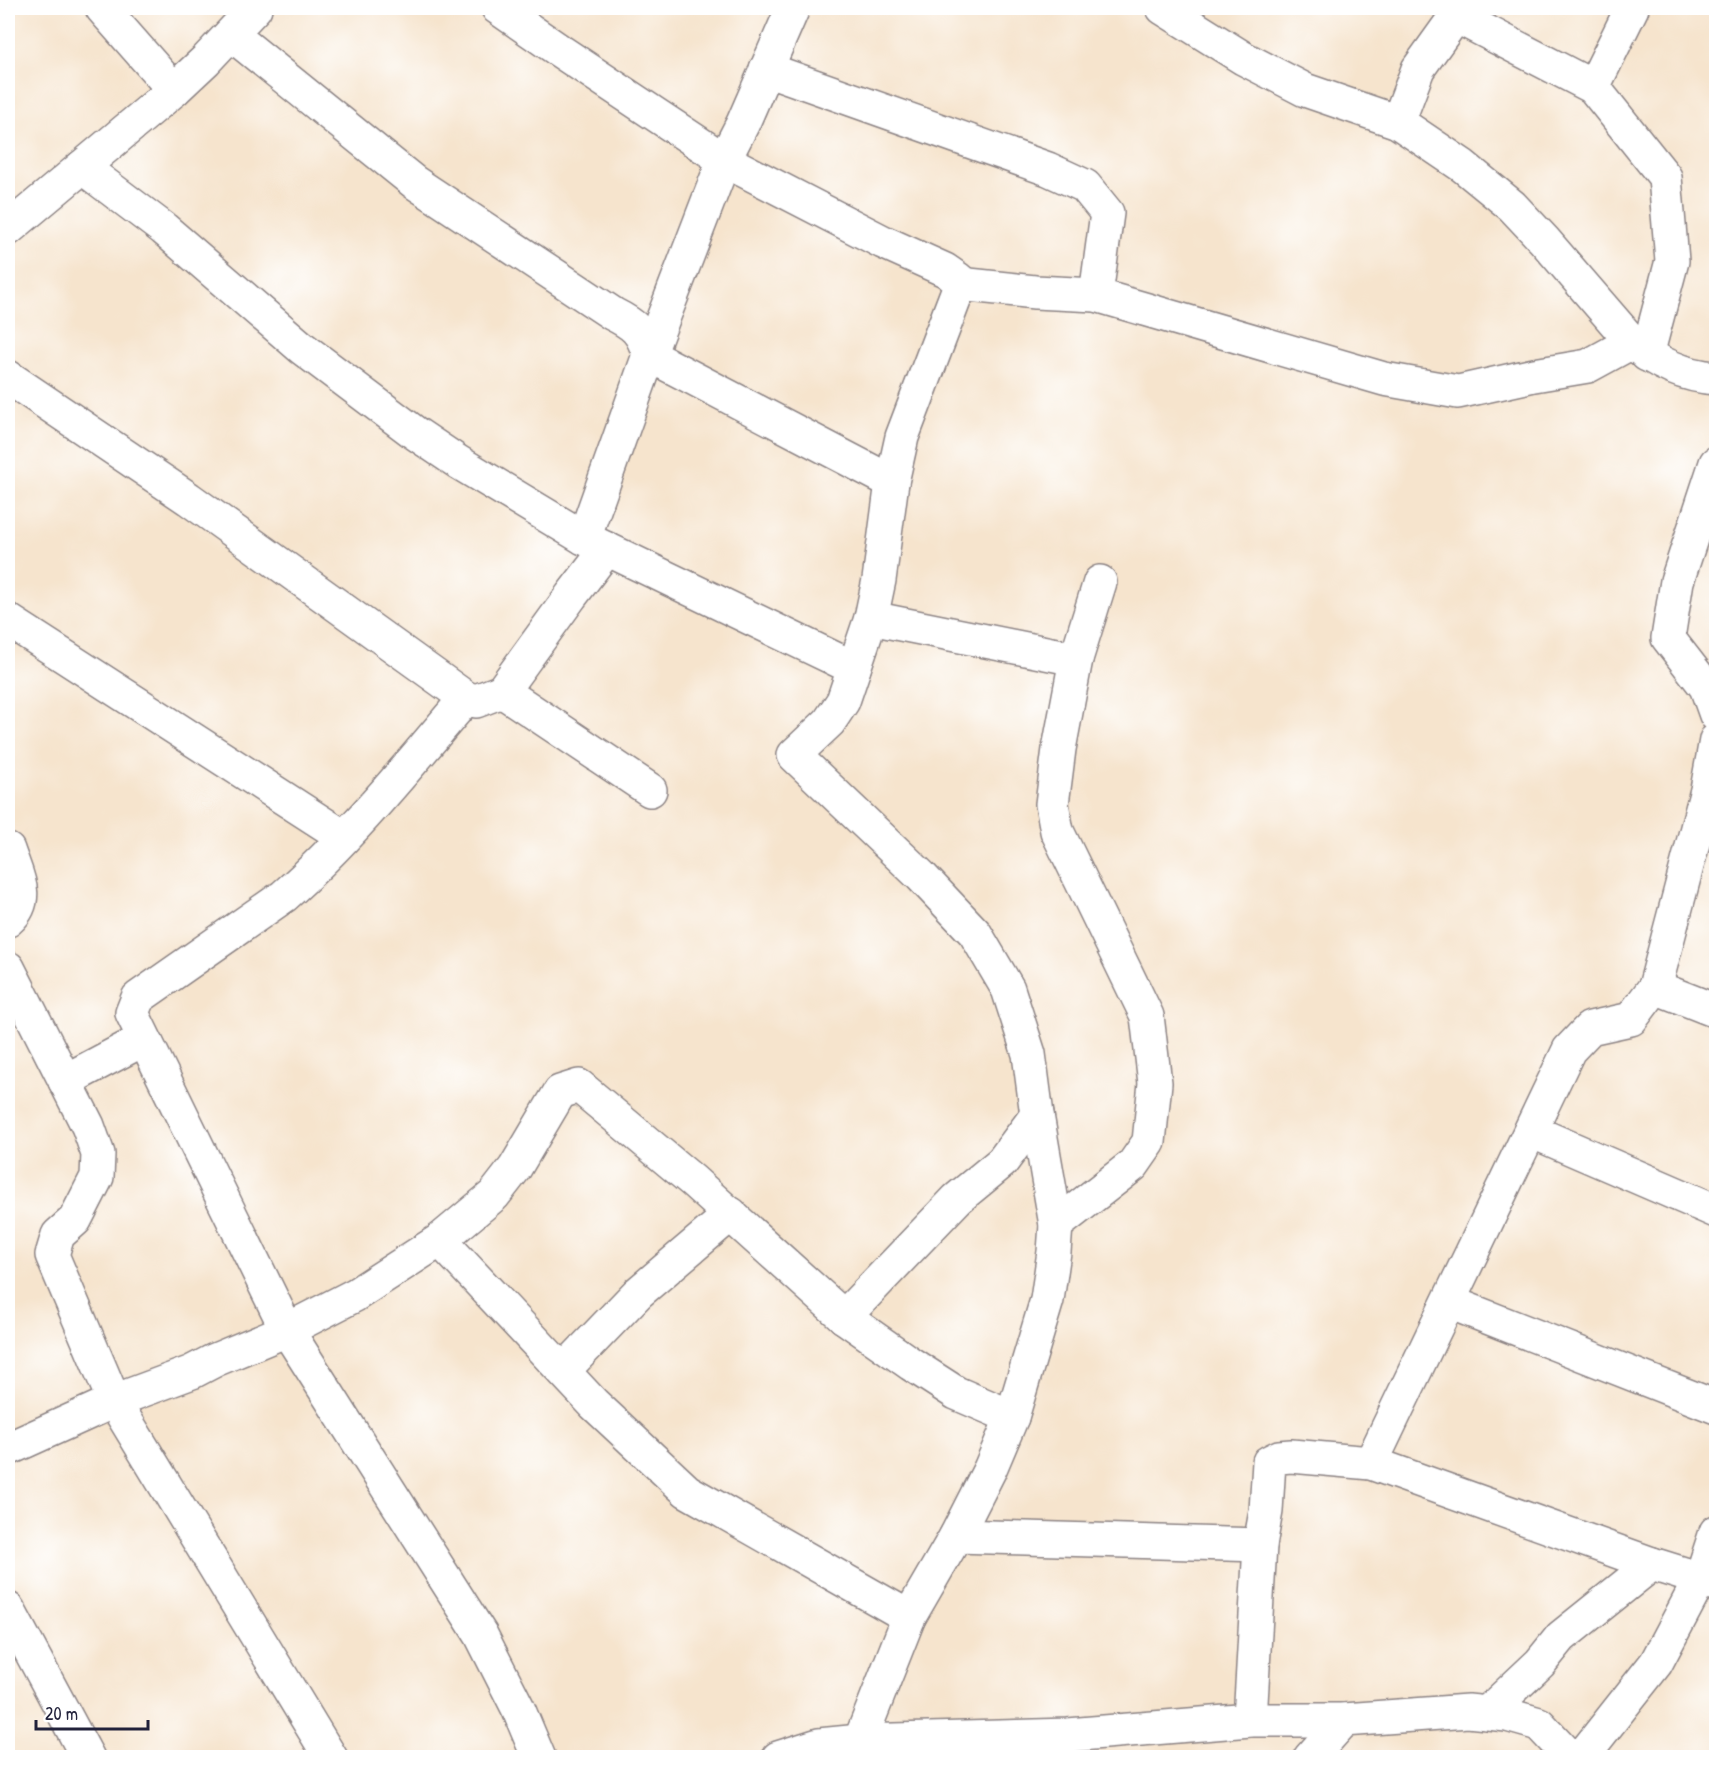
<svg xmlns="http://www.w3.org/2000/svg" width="1724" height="1765" viewBox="0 0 1724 1765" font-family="'Patrick Hand',sans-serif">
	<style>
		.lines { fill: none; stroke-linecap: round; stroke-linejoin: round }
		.minor-casing { stroke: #8c8384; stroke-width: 36 }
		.minor { stroke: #fff; stroke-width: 33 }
	</style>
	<rect width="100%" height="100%" fill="#fff"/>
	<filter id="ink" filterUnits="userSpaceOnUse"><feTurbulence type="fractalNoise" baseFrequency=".0167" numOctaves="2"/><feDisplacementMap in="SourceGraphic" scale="12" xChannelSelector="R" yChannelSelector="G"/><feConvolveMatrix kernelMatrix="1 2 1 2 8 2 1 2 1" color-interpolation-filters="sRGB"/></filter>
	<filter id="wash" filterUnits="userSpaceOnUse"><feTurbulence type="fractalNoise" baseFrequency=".008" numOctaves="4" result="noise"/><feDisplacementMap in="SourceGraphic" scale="24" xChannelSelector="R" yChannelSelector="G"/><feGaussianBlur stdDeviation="1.35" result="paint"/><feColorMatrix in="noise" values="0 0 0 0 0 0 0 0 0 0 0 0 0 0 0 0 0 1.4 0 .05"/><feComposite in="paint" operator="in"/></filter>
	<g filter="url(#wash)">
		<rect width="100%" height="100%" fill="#f6e4cd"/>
	</g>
	<g filter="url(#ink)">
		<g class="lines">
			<defs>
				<g id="minor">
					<path d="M102,8l72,82"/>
					<path d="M498,8l62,43 164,109 159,82 62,28 13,9v11l-56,147 -10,45 -13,98 -8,38 -28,83 -14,21 -35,33 127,121 54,57 33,56 21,65 8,61 19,110 -2,27 -7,48 -35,117 -22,52 -34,67 -47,81 -49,124"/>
					<path d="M1163,8l80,50 62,32 93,32 65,44 49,40 32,34 88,102c24,21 53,34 84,36"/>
					<path d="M1456,16l137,71 72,90 7,84 -25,94"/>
					<path d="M231,34l183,148 199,132c22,11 29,17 36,41l243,127"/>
					<path d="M766,69l282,100 37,17 22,27 -11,82"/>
					<path d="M1593,87l39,-79"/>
					<path d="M1398,122l20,-53 38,-53 2,-8"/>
					<path d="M82,167l82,62 138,119 113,85 43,29 126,76 270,130"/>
					<path d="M8,229l166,-139 32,-30 49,-52"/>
					<path d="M959,284l76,8 61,3 288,84 74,13 76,-17 54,-9 44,-24"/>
					<path d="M8,377l181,122 277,199 10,3 26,-10 69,-95 36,-47"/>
					<path d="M1716,463l-39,118 -9,57 38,49 10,28"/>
					<path d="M584,538l65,-183 75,-195 19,-37 50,-115"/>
					<path d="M871,618l205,41"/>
					<path d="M8,620l336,217"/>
					<path d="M502,691l148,99"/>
					<path d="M466,698c-58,68 -115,139 -182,198l-146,102 -6,15 155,317 194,305 37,73 21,50"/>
					<path d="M8,850c8,25 24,49 0,70"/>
					<path d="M8,968l80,158 10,28 -1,23 -22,43 -17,15 -6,20 62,146 217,357"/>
					<path d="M1655,987l61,24"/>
					<path d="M65,1081l79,-42"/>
					<path d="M1531,1131l185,80"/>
					<path d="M1056,1225l77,-60 16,-23 6,-59 -8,-67 -90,-185 -5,-27 7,-55 17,-90 24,-77"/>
					<path d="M440,1240l154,164 93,87 222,126"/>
					<path d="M1449,1302l267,105"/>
					<path d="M844,1317l113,-118 45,-37 35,-47"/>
					<path d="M564,1370l74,-77 93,-79"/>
					<path d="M8,1449l106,-48 78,-29 23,-12 72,-30 68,-35 85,-55 54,-45 21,-27 45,-76 19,-6 114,95 151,136 67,47 45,29 56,24"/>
					<path d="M1371,1463l198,-413 21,-22 41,-9 24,-32 52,-197 9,-50"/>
					<path d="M956,1536l304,9 -10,175"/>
					<path d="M1260,1545l6,-34 3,-49 10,-5 12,-1 80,7 281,101 64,20"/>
					<path d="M8,1609l80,149"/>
					<path d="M1488,1712l52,-49 21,-26 91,-73"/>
					<path d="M778,1758l41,-13 41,-4 208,-6 182,-15h94l124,-9 39,4 32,9 32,34"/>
					<path d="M1310,1758l34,-38"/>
					<path d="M1581,1758l75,-95 45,-85 15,-46"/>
				</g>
			</defs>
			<use href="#minor" class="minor-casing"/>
			<use href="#minor" class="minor"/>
		</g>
	</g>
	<rect width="1724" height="1765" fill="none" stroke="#fff" stroke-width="30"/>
	<path d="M36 1720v9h112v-9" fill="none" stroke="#22223b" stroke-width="3"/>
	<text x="45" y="1720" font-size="18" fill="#22223b" stroke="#ffffff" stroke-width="4.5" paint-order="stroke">20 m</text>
</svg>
